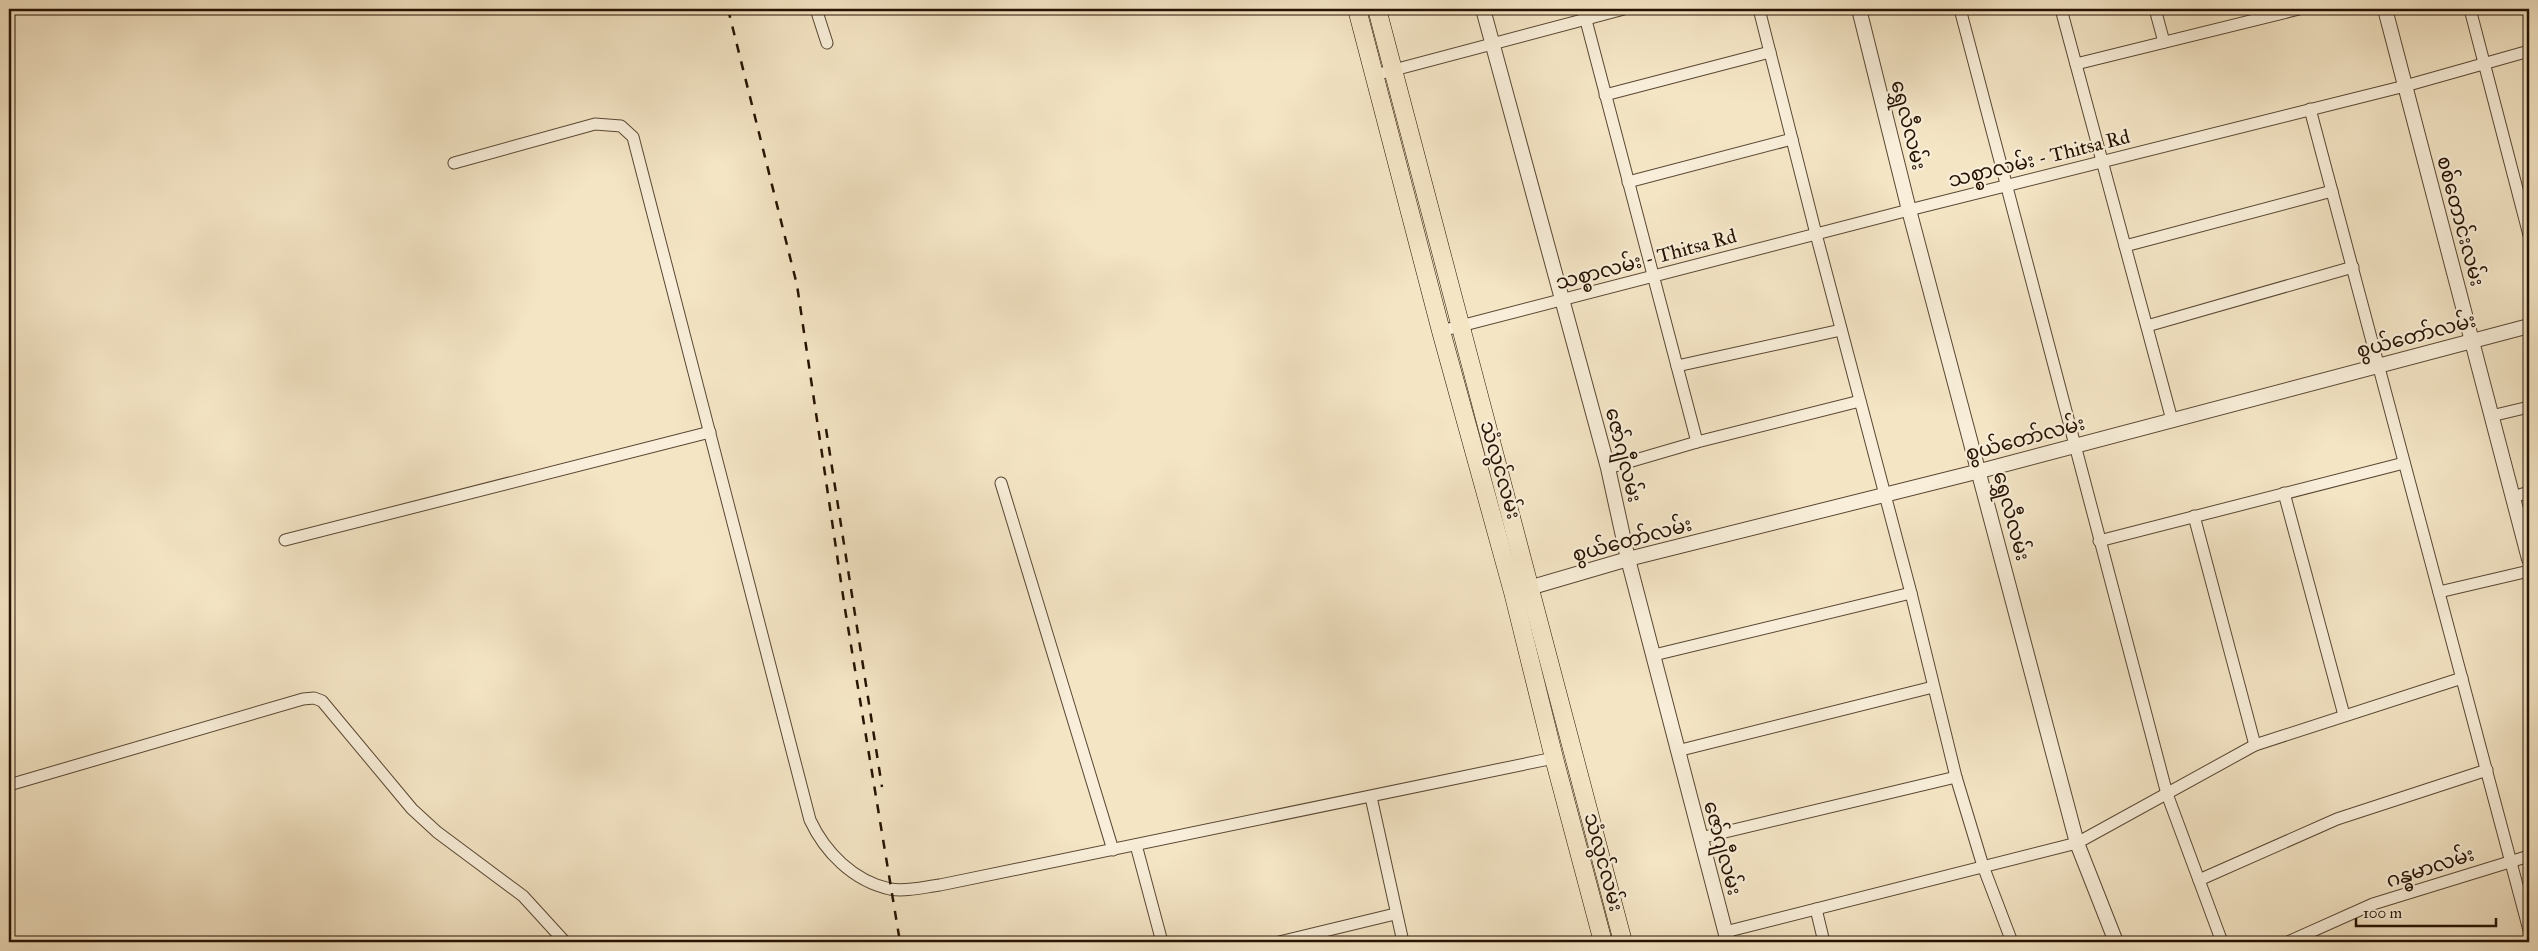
<svg xmlns="http://www.w3.org/2000/svg" width="2538" height="951" viewBox="0 0 2538 951" font-family="'IM FELL Great Primer','Noto Sans Myanmar',serif">
	<style>
		.lines { fill: none; stroke-linecap: round; stroke-linejoin: round }
		.minor-casing { stroke: #5a4733; stroke-width: 13 }
		.tertiary-casing { stroke: #5a4733; stroke-width: 16 }
		.primary-casing { stroke: #261202; stroke-width: 19 }
		.minor { stroke: #f8eed9; stroke-width: 11 }
		.tertiary { stroke: #f8eed9; stroke-width: 14 }
		.primary { stroke: #f4e5c5; stroke-width: 18 }
		.rail { stroke: #261202; stroke-width: 2.5; stroke-dasharray: 9 9; stroke-linecap: butt }
		.labels { text-anchor: middle; dominant-baseline: central; stroke-width: 4.5; stroke-linejoin: round; paint-order: stroke }
		.street-label { font-size: 20px; fill: #261202; stroke: #f8eed9 }
	</style>
	<rect width="100%" height="100%" fill="#f4e5c5"/>
	<filter id="stains"><feTurbulence type="fractalNoise" baseFrequency=".004" numOctaves="4"/><feColorMatrix values="0 0 0 0 .2 0 0 0 0 .09 0 0 0 0 .02 0 0 0 .5 -.17"/></filter>
	<radialGradient id="worn" r=".72"><stop offset=".6" stop-color="#630" stop-opacity="0"/><stop offset="1" stop-color="#630" stop-opacity=".3"/></radialGradient>
	<g class="lines">
		<defs>
			<g id="minor">
				<path d="M816,9l11,34"/>
				<path d="M1583,9l114,433"/>
				<path d="M1759,9l57,225 95,359 45,184 27,89 29,76"/>
				<path d="M1960,9l207,785 55,148"/>
				<path d="M2061,9l111,411"/>
				<path d="M2155,9l9,33"/>
				<path d="M2470,9l59,226"/>
				<path d="M2076,64l223,-55"/>
				<path d="M1375,75l249,-66"/>
				<path d="M1605,95l165,-43"/>
				<path d="M2310,109l219,821"/>
				<path d="M454,163l141,-39 26,2 12,11 177,683c15,32 43,61 80,69 16,3 34,-2 50,-4l614,-127"/>
				<path d="M1628,182l164,-43"/>
				<path d="M2125,246l207,-55"/>
				<path d="M2147,326l206,-59"/>
				<path d="M1441,331l468,-121 496,-124 124,-35"/>
				<path d="M1677,366l164,-36"/>
				<path d="M2491,416l38,-9"/>
				<path d="M1608,468l89,-26 163,-41"/>
				<path d="M1001,483l112,367"/>
				<path d="M2284,493l60,222"/>
				<path d="M2513,497l16,-5"/>
				<path d="M2194,516l61,229"/>
				<path d="M285,540l425,-108"/>
				<path d="M2099,541l305,-78"/>
				<path d="M2439,592l90,-21"/>
				<path d="M1654,655l257,-62"/>
				<path d="M1677,751l256,-64"/>
				<path d="M9,785l294,-86 11,-1 8,3 90,108 25,23 86,64 42,46"/>
				<path d="M1371,797l32,145"/>
				<path d="M1700,838l256,-61"/>
				<path d="M1136,845l26,97"/>
				<path d="M2199,880l138,-61 150,-49"/>
				<path d="M1816,909l8,33"/>
				<path d="M1725,932l352,-89 178,-98 207,-67"/>
				<path d="M1279,942l116,-28"/>
				<path d="M2288,942l85,-38 156,-48"/>
			</g>
			<g id="tertiary">
				<path d="M1483,9l125,459 20,91 100,383"/>
				<path d="M1859,9l50,201 168,633 39,99"/>
				<path d="M2385,9l144,550"/>
				<path d="M1522,590l106,-31 352,-88 549,-145"/>
			</g>
			<g id="primary">
				<path d="M1357,9l84,322 72,261 41,166 49,184"/>
				<path d="M1377,9l246,933"/>
			</g>
		</defs>
		<use href="#minor" class="minor-casing"/>
		<use href="#tertiary" class="tertiary-casing"/>
		<use href="#primary" class="primary-casing"/>
		<use href="#minor" class="minor"/>
		<use href="#tertiary" class="tertiary"/>
		<use href="#primary" class="primary"/>
		<g class="rail">
			<path d="M545,9l2,2"/>
			<path d="M728,9l69,276 48,324 55,333"/>
			<path d="M826,429l56,358"/>
		</g>
	</g>
	<g class="labels">
		<g class="street-label">
			<text transform="translate(1909 125) rotate(76)">ရွှေလီလမ်း</text>
			<text transform="translate(2039 158) rotate(-14)">သစ္စာလမ်း - Thitsa Rd</text>
			<text transform="translate(2461 221) rotate(75)">စစ်တောင်းလမ်း</text>
			<text transform="translate(1646 259) rotate(-15)">သစ္စာလမ်း - Thitsa Rd</text>
			<text transform="translate(2416 335) rotate(-15)">စွယ်တော်လမ်း</text>
			<text transform="translate(2025 438) rotate(-15)">စွယ်တော်လမ်း</text>
			<text transform="translate(1624 455) rotate(76)">ဇော်ဂျီလမ်း</text>
			<text transform="translate(1501 470) rotate(74)">သံလွင်လမ်း</text>
			<text transform="translate(2012 516) rotate(75)">ရွှေလီလမ်း</text>
			<text transform="translate(1632 539) rotate(-15)">စွယ်တော်လမ်း</text>
			<text transform="translate(1723 848) rotate(75)">ဇော်ဂျီလမ်း</text>
			<text transform="translate(1604 862) rotate(75)">သံလွင်လမ်း</text>
			<text transform="translate(2430 867) rotate(-18)">ဂန္ဓမာလမ်း</text>
		</g>
	</g>
	<rect width="2538" height="951" fill="none" stroke="#f4e5c5" stroke-width="30"/>
	<rect x="10" y="10" width="2518" height="931" fill="none" stroke="#261202" stroke-width="2.5"/>
	<rect x="15" y="15" width="2508" height="921" fill="none" stroke="#261202"/>
	<path d="M2356 918v8h140v-8" fill="none" stroke="#261202" stroke-width="2.5"/>
	<text x="2363" y="918" font-size="15" fill="#261202" stroke="#f8eed9" stroke-width="4" paint-order="stroke">100 m</text>
	<rect width="100%" height="100%" filter="url(#stains)"/>
	<rect width="100%" height="100%" fill="url(#worn)"/>
</svg>
